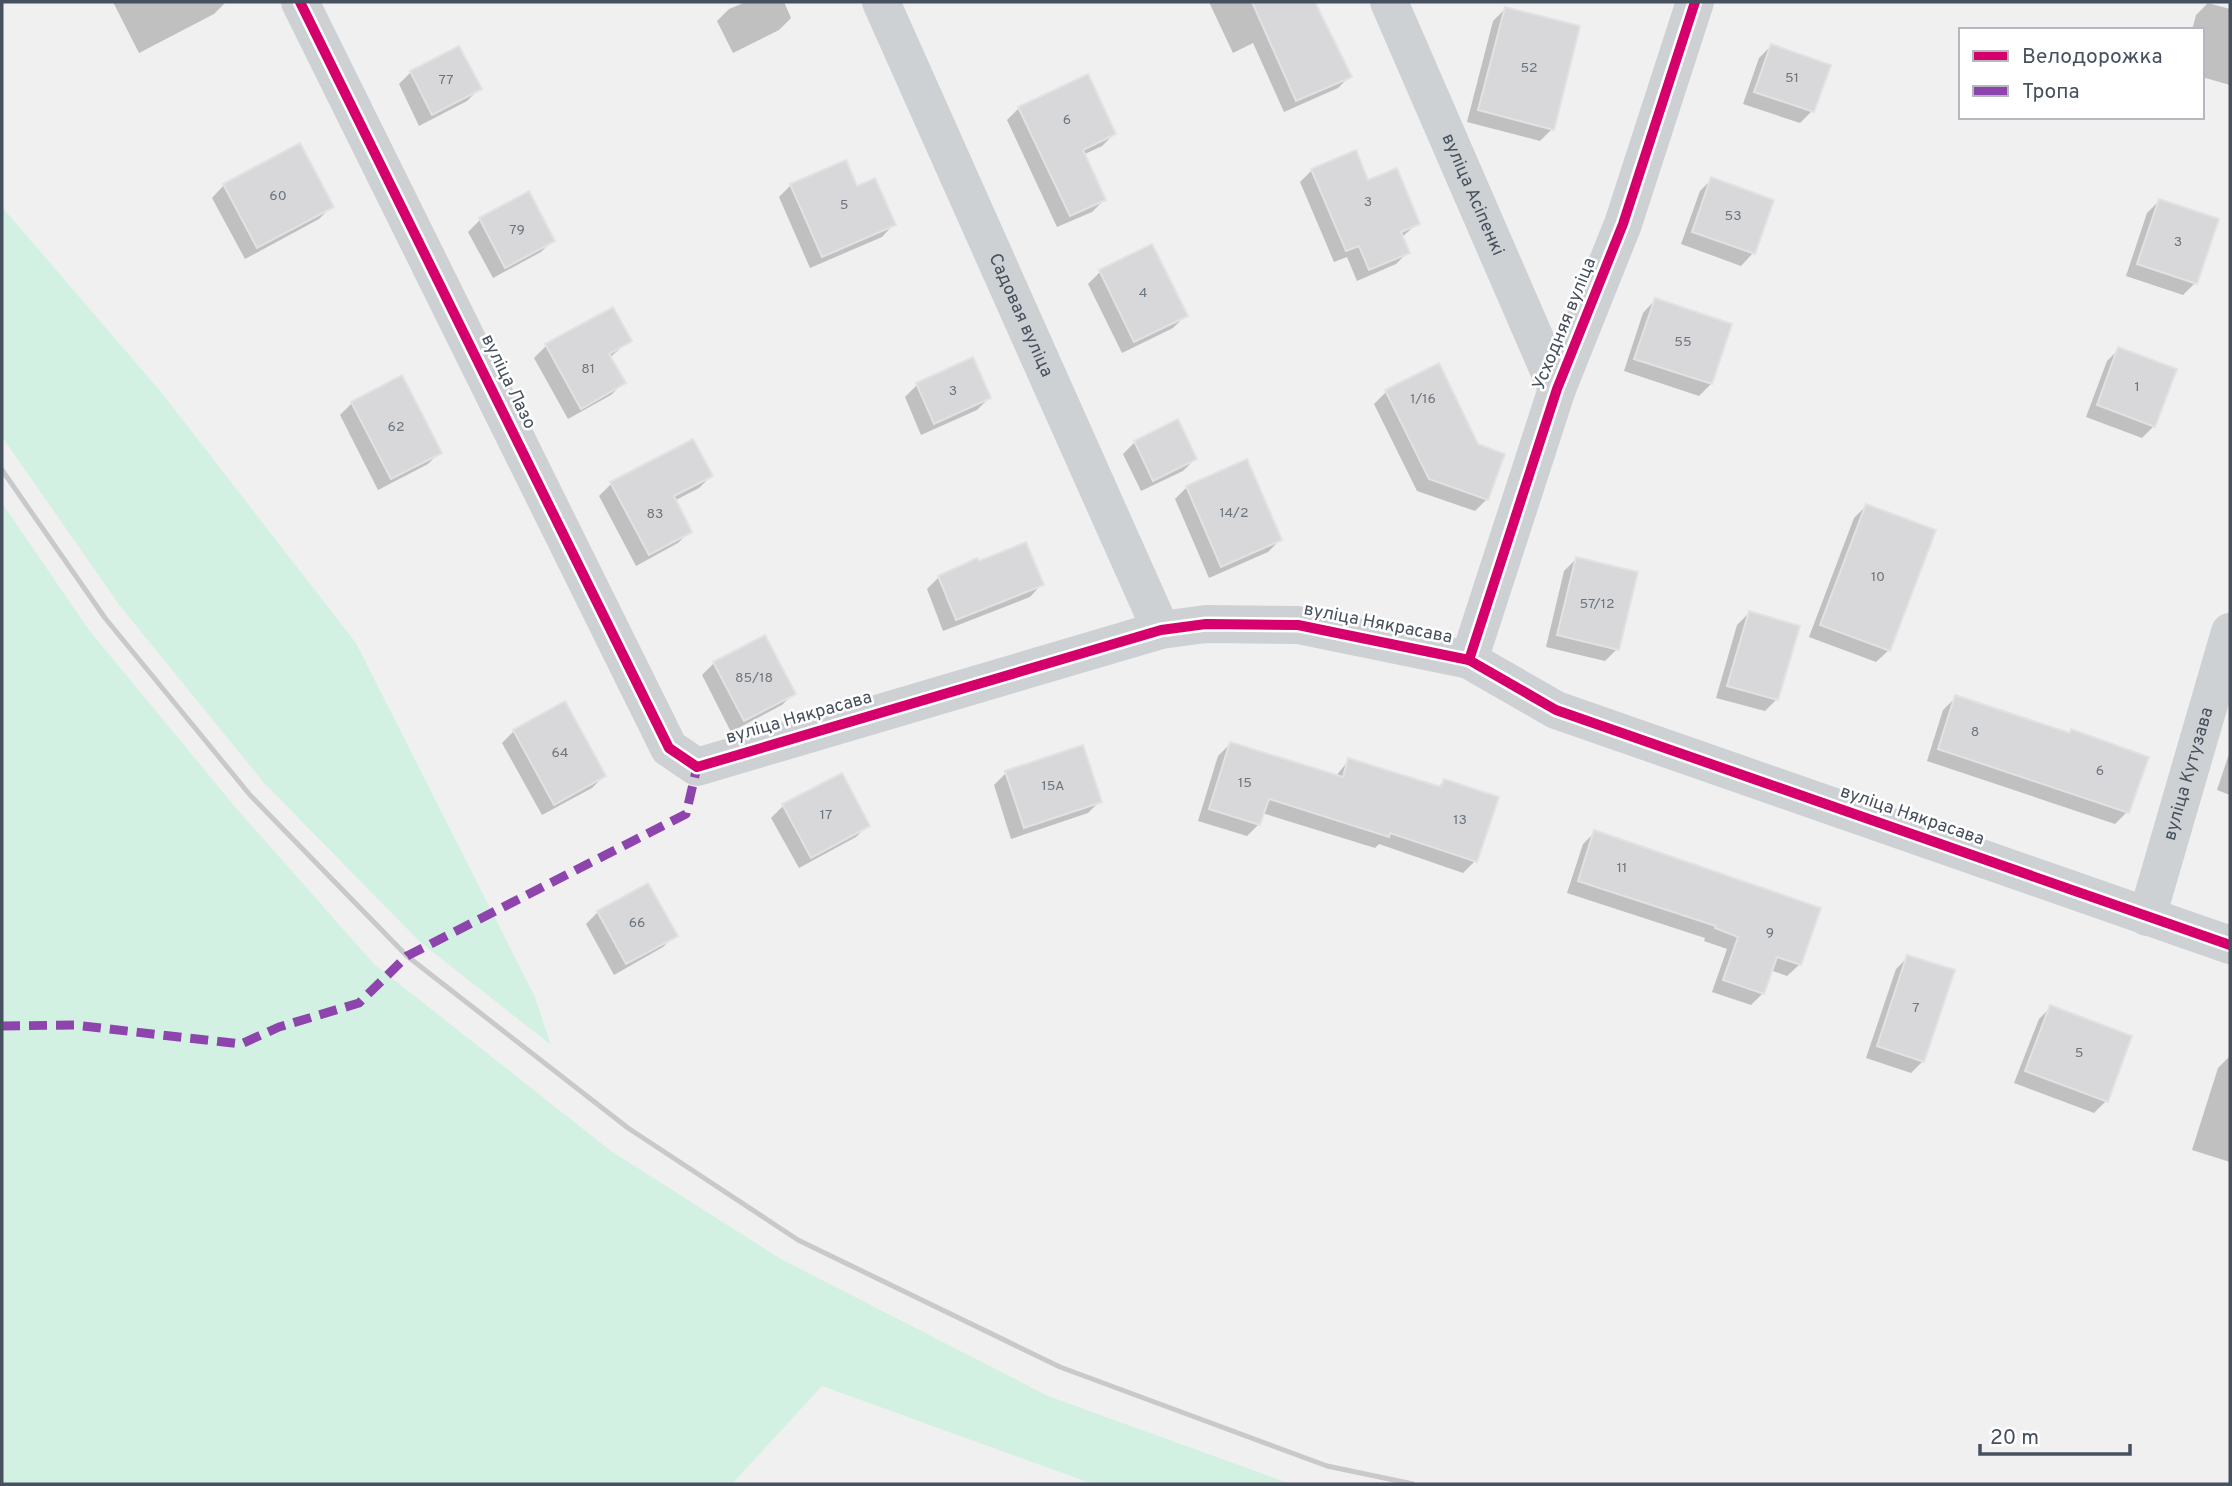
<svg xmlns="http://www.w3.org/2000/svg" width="2232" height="1486" viewBox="0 0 2232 1486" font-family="Overpass,sans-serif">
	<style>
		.green { fill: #d3f1e2 }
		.shadow { fill: #0003 }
		.building { fill: #d8d8db; stroke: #e2e2e3; stroke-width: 2 }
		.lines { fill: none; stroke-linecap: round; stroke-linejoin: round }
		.minor { stroke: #ced1d4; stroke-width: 38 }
		.rail { stroke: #c7c9cb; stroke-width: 5 }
		.quiet { stroke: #8e44ad; stroke-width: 9; stroke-dasharray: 18 9; stroke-linecap: butt }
		.cycleway-casing { stroke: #fff; stroke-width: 15 }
		.cycleway { stroke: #d6006c; stroke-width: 10 }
		.labels { text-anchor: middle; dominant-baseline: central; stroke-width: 5; stroke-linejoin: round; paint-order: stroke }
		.number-label { font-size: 14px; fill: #6c747e }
		.street-label { font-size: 18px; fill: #46505e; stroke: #fff }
	</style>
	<rect width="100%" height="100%" fill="#f1f0f0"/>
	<g class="green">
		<path d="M2,207l159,185 195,251 179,354 16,48 -131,-103 -156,-159 -144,-177 -118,-169z"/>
		<path d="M2,503l87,127 147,178 138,156 237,187 170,108 267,137 243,88h-198l-271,-98 -90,98h-730z"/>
	</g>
	<g class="shadow">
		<path d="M113,2h113l-12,12 -75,39z"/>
		<path d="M746,2h38l7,16 -12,12 -46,23 -16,-32 12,-12z"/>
		<path d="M1209,2h104l37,74 -12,12 -54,24 -31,-69 -20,10z"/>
		<path d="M2208,3l22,6v76l-28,-8v-47h-10l4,-15z"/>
		<path d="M1505,9l47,120 -12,12 -73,-19 26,-101z"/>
		<path d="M1771,46l41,65 -12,12 -57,-19 16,-46z"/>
		<path d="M411,72l68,17 -12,12 -48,25 -20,-42z"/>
		<path d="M1019,108l95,26 -12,12 -19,9 21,45 -12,12 -35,15 -50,-107z"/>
		<path d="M1312,170l55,12 51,41 -16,14 6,15 -12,12 -39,17 -10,-24 -13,5 -34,-80z"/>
		<path d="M1712,179l60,22 -19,52 -12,13 -60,-22 19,-53z"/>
		<path d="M224,185l107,22 -12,12 -74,40 -33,-61z"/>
		<path d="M791,185l65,3 38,36 -12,13 -72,31 -31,-71z"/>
		<path d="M2159,201l36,82 -12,12 -57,-19 21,-63z"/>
		<path d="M480,220l73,20 -12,12 -48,26 -25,-46z"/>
		<path d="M1100,272l85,44 -12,12 -51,25 -34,-69z"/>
		<path d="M1655,300l56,84 -12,12 -75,-25 19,-58z"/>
		<path d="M629,341l-20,17 14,25 -12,12 -43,24 -34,-61 12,-12z"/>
		<path d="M2119,349l35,77 -12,12 -56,-21 21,-56z"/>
		<path d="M972,360l17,38 -12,12 -56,25 -16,-38 12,-12z"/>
		<path d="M1438,366l49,133 -12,12 -58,-20 -43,-87 12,-12z"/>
		<path d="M352,403l88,49 -12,12 -50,26 -38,-75z"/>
		<path d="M1135,442l60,17 -12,12 -42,20 -18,-37z"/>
		<path d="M711,476l-12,12 -25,13 16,30 -12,12 -42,23 -37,-70 12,-12z"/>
		<path d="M1187,487l93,53 -12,12 -59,26 -34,-79z"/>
		<path d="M1866,506l23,144 -13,12 -67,-25 45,-119z"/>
		<path d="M1576,559l41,90 -12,12 -59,-14 18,-76z"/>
		<path d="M978,563l64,21 -12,13 -87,34 -16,-42 12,-12z"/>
		<path d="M1749,613l28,86 -12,12 -49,-13 21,-73z"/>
		<path d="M714,663l80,30 -12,12 -51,27 -29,-57z"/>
		<path d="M1956,697l112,37 3,-3 56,81 -12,12 -188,-63 16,-51z"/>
		<path d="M514,731l90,45 -12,12 -50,27 -40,-72z"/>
		<path d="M1230,744l105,33 14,-17 88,28 7,-7 31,80 -12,12 -84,-29 -4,4 -113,-35 -3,11 -12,12 -49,-15 20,-65z"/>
		<path d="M2230,751v44l-13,-5z"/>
		<path d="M1006,773l94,28 -12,12 -77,26 -17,-54z"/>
		<path d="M841,775l27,50 -12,12 -57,31 -28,-50 12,-12z"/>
		<path d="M1595,832l205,132 -13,12 -17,-6 -7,23 -12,12 -39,-13 15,-43 -23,-8 1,-3 -138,-45 16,-49z"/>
		<path d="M598,912l77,23 -12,12 -49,28 -28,-51z"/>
		<path d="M1908,957l15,104 -12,12 -45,-15 30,-89z"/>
		<path d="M2051,1007l79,30 -24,64 -12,12 -80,-30 25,-64z"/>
		<path d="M2230,1056v106l-38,-12 26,-82z"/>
	</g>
	<g class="building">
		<path d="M1252,2h63l37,75 -56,24z"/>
		<path d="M1505,7l75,19 -26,104 -76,-20z"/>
		<path d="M1771,44l60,21 -17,47 -60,-20z"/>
		<path d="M459,46l23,43 -50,26 -22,-44z"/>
		<path d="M1088,74l28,60 -33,16 23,50 -36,16 -52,-109z"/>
		<path d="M300,143l34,64 -77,41 -34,-64z"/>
		<path d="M1356,150l12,30 29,-12 23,56 -19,8 9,21 -41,17 -10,-24 -13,5 -35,-82z"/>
		<path d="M846,160l11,26 18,-8 21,47 -74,32 -32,-73z"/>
		<path d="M1711,177l63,23 -19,54 -63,-22z"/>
		<path d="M529,191l26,50 -50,27 -26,-50z"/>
		<path d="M2159,199l60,20 -22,65 -60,-20z"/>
		<path d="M1152,244l36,72 -54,26 -35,-72z"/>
		<path d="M1655,298l77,26 -20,60 -78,-25z"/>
		<path d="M613,307l19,34 -23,13 17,29 -45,26 -36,-65z"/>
		<path d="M2118,347l59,22 -22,58 -58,-22z"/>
		<path d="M973,357l18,41 -57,26 -18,-41z"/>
		<path d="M1439,363l39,81 27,10 -17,46 -59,-21 -44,-89z"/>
		<path d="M402,375l40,78 -51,26 -40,-77z"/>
		<path d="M1178,419l19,40 -44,22 -19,-40z"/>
		<path d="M693,439l20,37 -39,20 18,36 -43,23 -39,-73z"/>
		<path d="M1247,459l35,81 -61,27 -35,-81z"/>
		<path d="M1866,504l70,26 -46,121 -70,-26z"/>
		<path d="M1026,542l18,43 -88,35 -18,-44 39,-18 2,3z"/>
		<path d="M1576,557l62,15 -19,78 -62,-15z"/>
		<path d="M1749,611l51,15 -22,74 -51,-14z"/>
		<path d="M765,635l31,59 -52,27 -31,-59z"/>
		<path d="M1955,695l115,38 1,-4 78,28 -20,56 -191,-64z"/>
		<path d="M565,701l41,75 -52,29 -41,-75z"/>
		<path d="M1230,742l113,35 5,-19 93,29 3,-8 55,18 -22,65 -87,-29 -1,4 -120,-38 -9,26 -51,-16z"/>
		<path d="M1083,745l19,57 -78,26 -19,-57z"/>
		<path d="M842,773l28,53 -59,32 -29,-54z"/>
		<path d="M1594,830l227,78 -20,57 -24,-8 -13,37 -41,-14 15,-43 -23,-9 1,-2 -138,-45z"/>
		<path d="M648,883l30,53 -52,28 -29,-53z"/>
		<path d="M1907,955l48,15 -31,92 -47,-16z"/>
		<path d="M2050,1005l82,31 -24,66 -83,-31z"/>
	</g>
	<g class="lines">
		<g class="minor">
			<path d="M300,2l369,746 28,19 464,-137 45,-6 92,1 171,35 87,50 674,235"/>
			<path id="s1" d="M881,2l280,628"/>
			<path id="s2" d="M1389,2l168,387"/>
			<path d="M1469,660l88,-271 66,-165 72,-222"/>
			<path id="s3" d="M2147,917l83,-285"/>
		</g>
		<path class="rail" d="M2,470l103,148 145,177 157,161 221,172 170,112 262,127 267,99 86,18"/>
		<path class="quiet" d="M2,1026l72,-1 167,19 38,-17 80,-24 48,-47 279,-142 11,-47"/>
		<defs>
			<g id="cycleway">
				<path d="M300,2l369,746 28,19 464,-137 45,-6 92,1 171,35 87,50 674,235"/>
				<path d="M1469,660l88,-271 66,-165 72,-222"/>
			</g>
		</defs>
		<use href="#cycleway" class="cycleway-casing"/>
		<use href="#cycleway" class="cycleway"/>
	</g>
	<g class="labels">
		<g class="number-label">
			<text x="1529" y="68">52</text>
			<text x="1792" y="78">51</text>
			<text x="446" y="80">77</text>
			<text x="1067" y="120">6</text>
			<text x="278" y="196">60</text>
			<text x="1368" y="202">3</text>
			<text x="844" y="205">5</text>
			<text x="1733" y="216">53</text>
			<text x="517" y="230">79</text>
			<text x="2178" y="242">3</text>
			<text x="1143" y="293">4</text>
			<text x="1683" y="342">55</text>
			<text x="588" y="369">81</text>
			<text x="2137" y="387">1</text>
			<text x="953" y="391">3</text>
			<text x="1423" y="399">1/16</text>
			<text x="396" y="427">62</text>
			<text x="1234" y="513">14/2</text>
			<text x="655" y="514">83</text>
			<text x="1878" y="577">10</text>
			<text x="1597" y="604">57/12</text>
			<text x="754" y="678">85/18</text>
			<text x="1975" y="732">8</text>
			<text x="560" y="753">64</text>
			<text x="2100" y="771">6</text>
			<text x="1245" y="783">15</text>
			<text x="1053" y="786">15А</text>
			<text x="826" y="815">17</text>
			<text x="1460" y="820">13</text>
			<text x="1622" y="868">11</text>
			<text x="637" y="923">66</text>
			<text x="1770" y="933">9</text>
			<text x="1916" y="1008">7</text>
			<text x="2079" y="1053">5</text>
		</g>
		<g class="street-label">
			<text stroke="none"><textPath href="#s2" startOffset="210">вуліца Асіпенкі</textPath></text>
			<text stroke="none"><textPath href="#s1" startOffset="343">Садовая вуліца</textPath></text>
			<text transform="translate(1565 324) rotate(-68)">Усходняя вуліца</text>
			<text transform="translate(508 382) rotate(64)">вуліца Лазо</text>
			<text transform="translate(1378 624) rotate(11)">вуліца Някрасава</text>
			<text transform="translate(799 718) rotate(-16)">вуліца Някрасава</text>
			<text stroke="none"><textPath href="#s3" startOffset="149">вуліца Кутузава</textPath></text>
			<text transform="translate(1912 816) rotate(19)">вуліца Някрасава</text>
		</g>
	</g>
	<rect width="2232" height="1486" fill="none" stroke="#46505e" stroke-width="7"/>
	<rect x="1959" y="28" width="245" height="91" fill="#ffffff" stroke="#b5b9bf" stroke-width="2"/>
	<rect x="1973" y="51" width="35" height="10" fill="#d6006c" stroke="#b5b9bf" stroke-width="2"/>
	<text x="2022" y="63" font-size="21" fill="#46505e">Велодорожка</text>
	<rect x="1973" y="86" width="35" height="10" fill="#8e44ad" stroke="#b5b9bf" stroke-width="2"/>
	<text x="2022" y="98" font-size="21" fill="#46505e">Тропа</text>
	<path d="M1980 1444v10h150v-10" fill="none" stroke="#46505e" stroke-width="3.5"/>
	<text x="1990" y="1444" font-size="21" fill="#46505e" stroke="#ffffff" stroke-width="5" paint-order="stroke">20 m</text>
</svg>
